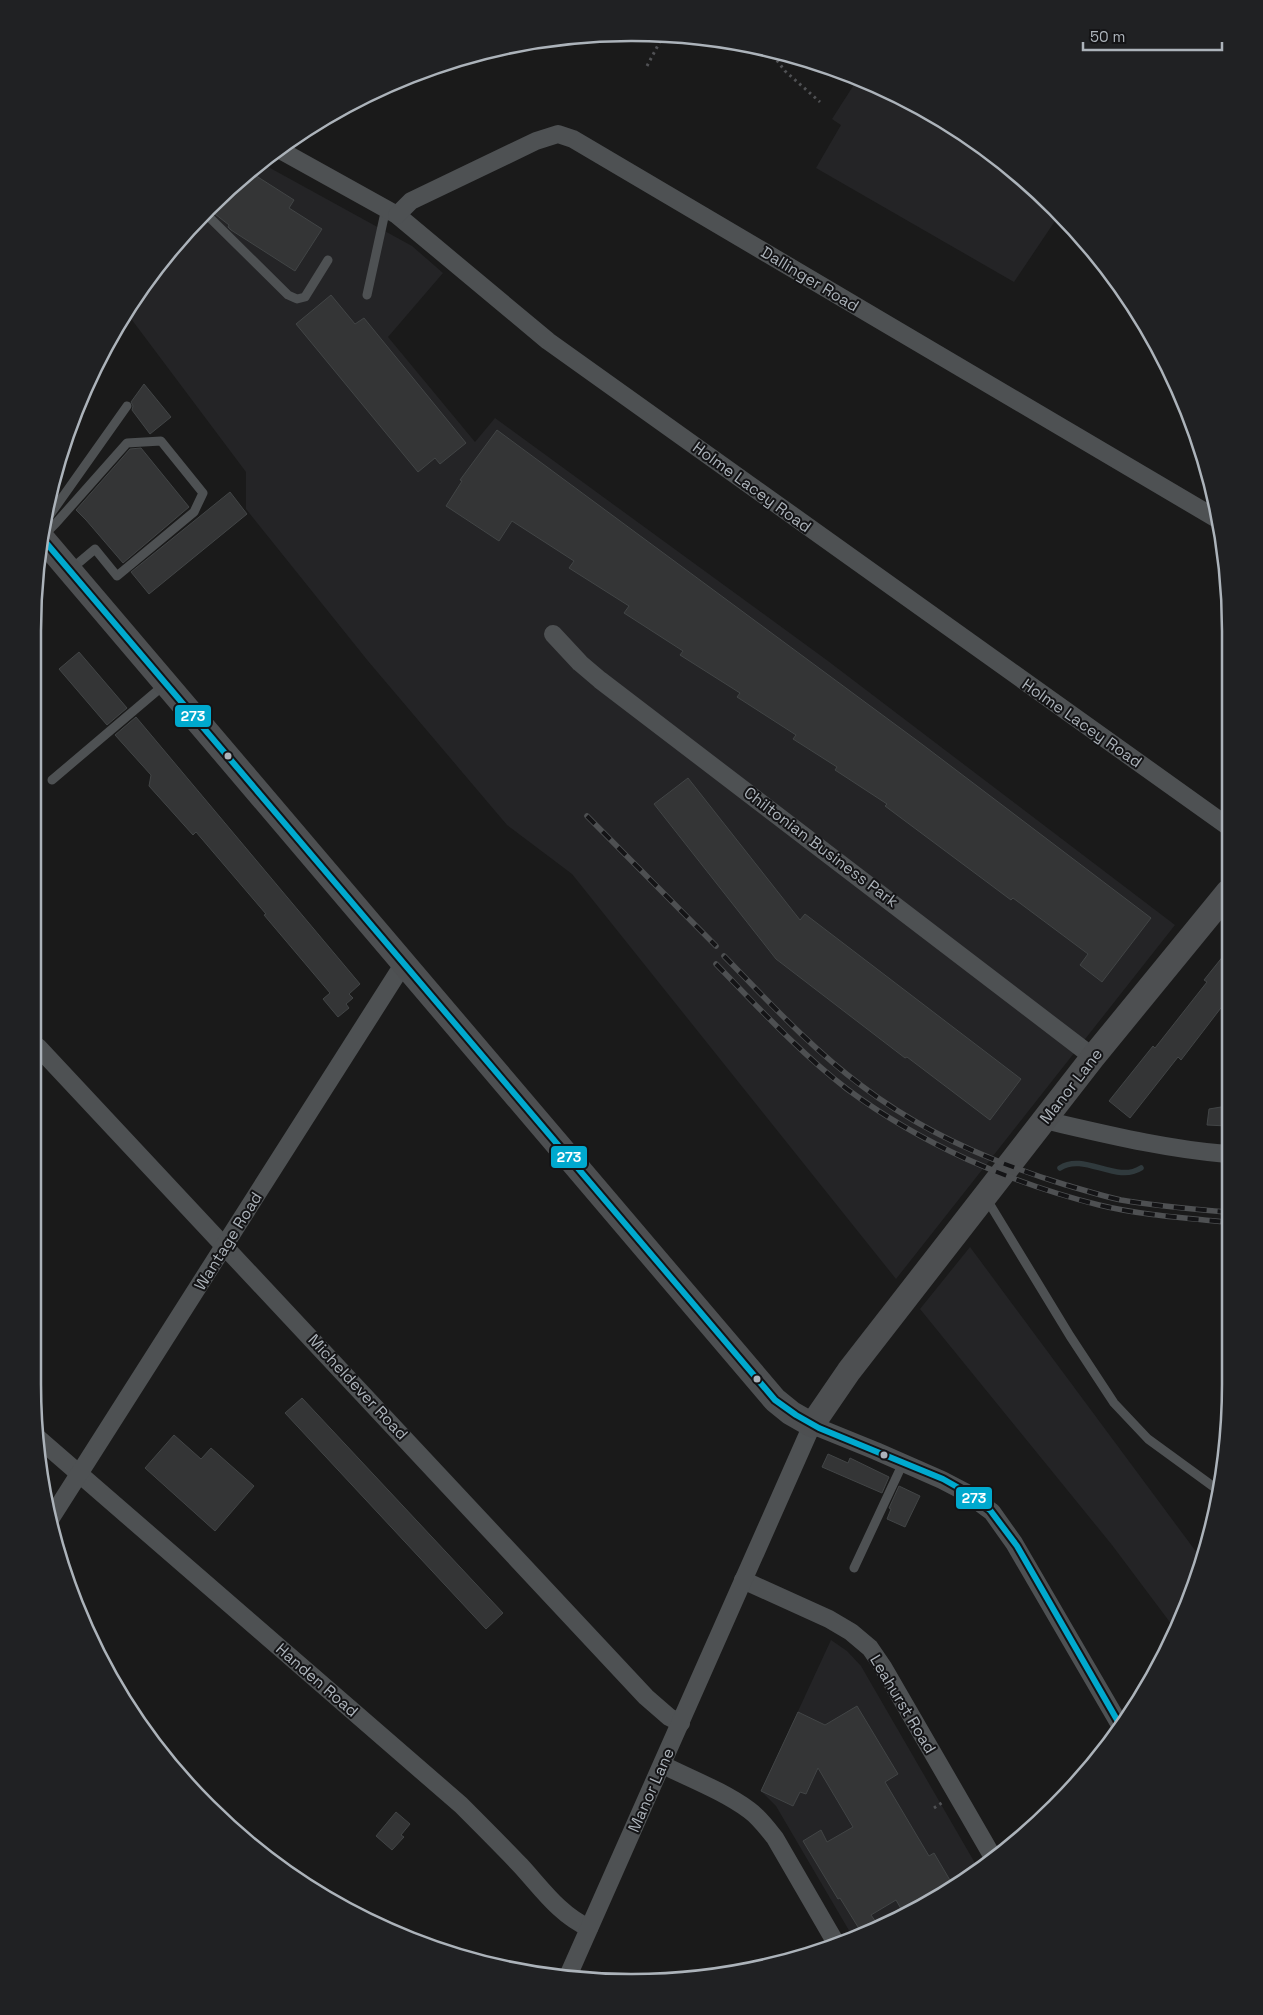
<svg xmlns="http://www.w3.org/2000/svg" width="1263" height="2015" viewBox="0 0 1263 2015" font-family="'Space Grotesk',sans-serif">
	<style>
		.built { fill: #242426 }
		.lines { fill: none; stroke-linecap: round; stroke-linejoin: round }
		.stream { stroke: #303a3d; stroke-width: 5.5 }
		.building { fill: #343536; stroke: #424546 }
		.path { stroke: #505154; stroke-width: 3; stroke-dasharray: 2.5 4; stroke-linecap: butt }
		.lane { stroke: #4e5153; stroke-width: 9 }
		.street { stroke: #4e5153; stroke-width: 18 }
		.secondary { stroke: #4d4f51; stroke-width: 25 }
		.rail-casing { stroke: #4e5052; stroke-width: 5.5 }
		.rail { stroke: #141416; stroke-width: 4; stroke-dasharray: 11; stroke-linecap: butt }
		.bus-1-casing { stroke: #141416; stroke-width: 10 }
		.bus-1 { stroke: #00a9ce; stroke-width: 6 }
		.bus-dot { fill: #acb3ba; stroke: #141416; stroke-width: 2 }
		.labels { text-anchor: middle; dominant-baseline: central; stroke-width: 4; stroke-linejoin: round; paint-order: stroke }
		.street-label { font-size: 16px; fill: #acb3ba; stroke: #141416 }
		.rim { fill: none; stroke: #acb3ba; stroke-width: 2.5 }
		.line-badge { stroke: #141416; stroke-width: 2 }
		.badge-label { font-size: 14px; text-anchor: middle; font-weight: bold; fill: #fff }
	</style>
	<rect width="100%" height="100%" fill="#1a1a1a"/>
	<g class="built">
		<path d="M857,80l40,14 99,62 63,59 -45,67 -198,-114 25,-43 -9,-6z"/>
		<path d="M261,163l151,83 31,27 -55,64 87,105 20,-24 333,243 347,264 -279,354 -324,-405 -65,-49 -139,-164 -122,-152v-37l-117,-156 27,-49 81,-86z"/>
		<path d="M970,1247l230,310 -15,55 -10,17 -63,-84 -192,-236z"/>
		<path d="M831,1640l16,11 14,15 118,204 -15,12 -110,57 -78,-133 -15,-15z"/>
	</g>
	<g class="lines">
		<path class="stream" d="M1060,1168c24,-16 56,16 81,0"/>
	</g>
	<g class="building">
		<path d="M250,172l44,28 -5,8 33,21 -27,42 -64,-41 -3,-3 1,-2 -14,-11 20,-31z"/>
		<path d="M331,295l24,29 9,-6 102,125 -26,21 -5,-6 -17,14 -122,-148z"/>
		<path d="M144,384l27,33 -21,17 -18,-24 1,-4 -2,-4z"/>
		<path d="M497,430l426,315 228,173 -49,64 -22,-17 8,-11 -75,-56 -2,2 -126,-94 2,-2 -52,-34 2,-3 -44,-28 3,-4 -59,-38 3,-4 -60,-38 3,-4 -59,-38 5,-7 -60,-38 5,-7 -62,-40 -13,20 -53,-35 16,-25 -2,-1z"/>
		<path d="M141,448l48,59 -66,56 -37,-43 -10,-10 54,-61z"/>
		<path d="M230,492l17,22 -98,80 -18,-22z"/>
		<path d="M79,652l48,56 -20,17 -48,-56z"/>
		<path d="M136,717l224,267 -11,10 4,4 -7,6 3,4 -11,9 -15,-18 7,-6 -66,-78 2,-1 -70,-82 -3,3 -44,-49 2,-11 -36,-40z"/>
		<path d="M688,778l112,142 5,-6 216,165 -31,41 -83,-63 -2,1 -129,-99 -122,-155z"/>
		<path d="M1228,950l-1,50 -46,60 -3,-3 -48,61 -21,-17 44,-55 2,2 52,-66 -3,-2z"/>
		<path d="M1227,1106v20l-20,-1 2,-16z"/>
		<path d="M302,1398l201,215 -17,16 -201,-216z"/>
		<path d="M174,1435l27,24 10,-11 43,38 -39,45 -70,-63z"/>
		<path d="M828,1454l20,9 2,-5 39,19 -7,16 -60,-26z"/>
		<path d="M899,1486l21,10 -15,31 -18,-8 4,-10 -2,-1z"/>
		<path d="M857,1706l41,68 -13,8 44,74 5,-3 20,34 -50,27 -8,-14 -25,15 7,10 -15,10 -23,-37 -2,1 -35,-58 18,-11 6,12 26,-15 -35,-59 -12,26 -6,-2 -7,14 -32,-15 37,-79 27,13z"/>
		<path d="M396,1812l14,12 -9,11 3,2 -12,13 -16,-14z"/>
	</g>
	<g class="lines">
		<g class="path">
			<path d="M769,50l16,21 35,31"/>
			<path d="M647,66l17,-32"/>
			<path d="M934,1808l9,-6"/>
		</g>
		<g class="lane">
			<path d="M206,214l82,81 9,4 8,-2 23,-37"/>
			<path d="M367,295l19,-87"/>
			<path d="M47,519l80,-113"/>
			<path d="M43,536l13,-13 71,-80 34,-2 42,52 -9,19 -77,64 -22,-27 -25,21"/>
			<path d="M52,780l112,-95"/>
			<path d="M986,1198l84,138 44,67 34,36 70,51"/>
			<path d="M854,1568l49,-105"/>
		</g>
		<g class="street">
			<path d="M280,150l117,65 151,126 678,484"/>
			<path d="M397,215l14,-14 125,-60 22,-7 15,5 644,380"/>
			<path d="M553,634l27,29 20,17 493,377"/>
			<path d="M38,1047l608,650 23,20 12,6"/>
			<path d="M1044,1120c61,14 121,29 183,34"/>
			<path d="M38,1438l423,367c20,20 40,40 60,61 21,23 39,49 68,62"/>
			<path d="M51,1518l353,-555"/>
			<path d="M743,1580l86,39 22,13 19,16 13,19 111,192"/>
			<path d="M663,1765c28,14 60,26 86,45 10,7 18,18 26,28l62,107"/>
			<path d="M568,1976l244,-551 64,26 66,29 23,12 27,20 22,31 106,182"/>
		</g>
		<path class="secondary" d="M42,538l733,862 16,13 21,12 37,-54 244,-314 135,-165"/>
		<defs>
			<g id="rail">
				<path d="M587,816l129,130"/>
				<path d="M724,956c44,45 87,92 138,130 60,46 132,77 204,99 18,5 36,11 55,15 35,6 70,9 105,12"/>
				<path d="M716,964c42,43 83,88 131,125 74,55 163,94 252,116 41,10 86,13 127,17"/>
			</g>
		</defs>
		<use href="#rail" class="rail-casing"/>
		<use href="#rail" class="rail"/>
		<defs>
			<path id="bus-1" d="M42,538l733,862 21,15 23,13 124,51 23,13 24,18 27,36 103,179"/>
		</defs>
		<use href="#bus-1" class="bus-1-casing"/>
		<use href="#bus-1" class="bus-1"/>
	</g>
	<g class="bus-dot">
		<circle cx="228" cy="756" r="4.5"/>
		<circle cx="757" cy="1379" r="4.5"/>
		<circle cx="884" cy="1455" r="4.5"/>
	</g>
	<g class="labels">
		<g class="street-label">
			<text transform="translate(810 279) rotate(31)">Dallinger Road</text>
			<text transform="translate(752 487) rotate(36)">Holme Lacey Road</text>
			<text transform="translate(1082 723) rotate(35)">Holme Lacey Road</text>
			<text transform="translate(821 847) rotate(37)">Chiltonian Business Park</text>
			<text transform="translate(1071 1086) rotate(-52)">Manor Lane</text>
			<text transform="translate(228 1241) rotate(-58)">Wantage Road</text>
			<text transform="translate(358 1387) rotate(47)">Micheldever Road</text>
			<text transform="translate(317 1680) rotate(41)">Handen Road</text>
			<text transform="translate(903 1704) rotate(59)">Leahurst Road</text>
			<text transform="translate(651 1790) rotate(-66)">Manor Lane</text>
		</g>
	</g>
	<path d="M0 0H1263V2015H0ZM631 41H632A590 590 0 0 1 1222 631V1384A590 590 0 0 1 632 1974H631A590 590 0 0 1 41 1384V631A590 590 0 0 1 631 41Z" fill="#202123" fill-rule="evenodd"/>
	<path class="rim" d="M631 41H632A590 590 0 0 1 1222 631V1384A590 590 0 0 1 632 1974H631A590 590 0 0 1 41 1384V631A590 590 0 0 1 631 41Z"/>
	<g class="line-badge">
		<rect x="174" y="704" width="38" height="24" rx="5" fill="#00a9ce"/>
		<rect x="550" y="1145" width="38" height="24" rx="5" fill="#00a9ce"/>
		<rect x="955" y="1486" width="38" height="24" rx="5" fill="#00a9ce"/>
	</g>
	<g class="badge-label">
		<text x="193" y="721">273</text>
		<text x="569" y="1162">273</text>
		<text x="974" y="1503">273</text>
	</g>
	<path d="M1083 42v8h139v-8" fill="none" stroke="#acb3ba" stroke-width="2.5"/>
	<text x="1090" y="42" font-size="15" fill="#acb3ba" stroke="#141416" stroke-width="4" paint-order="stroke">50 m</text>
</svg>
